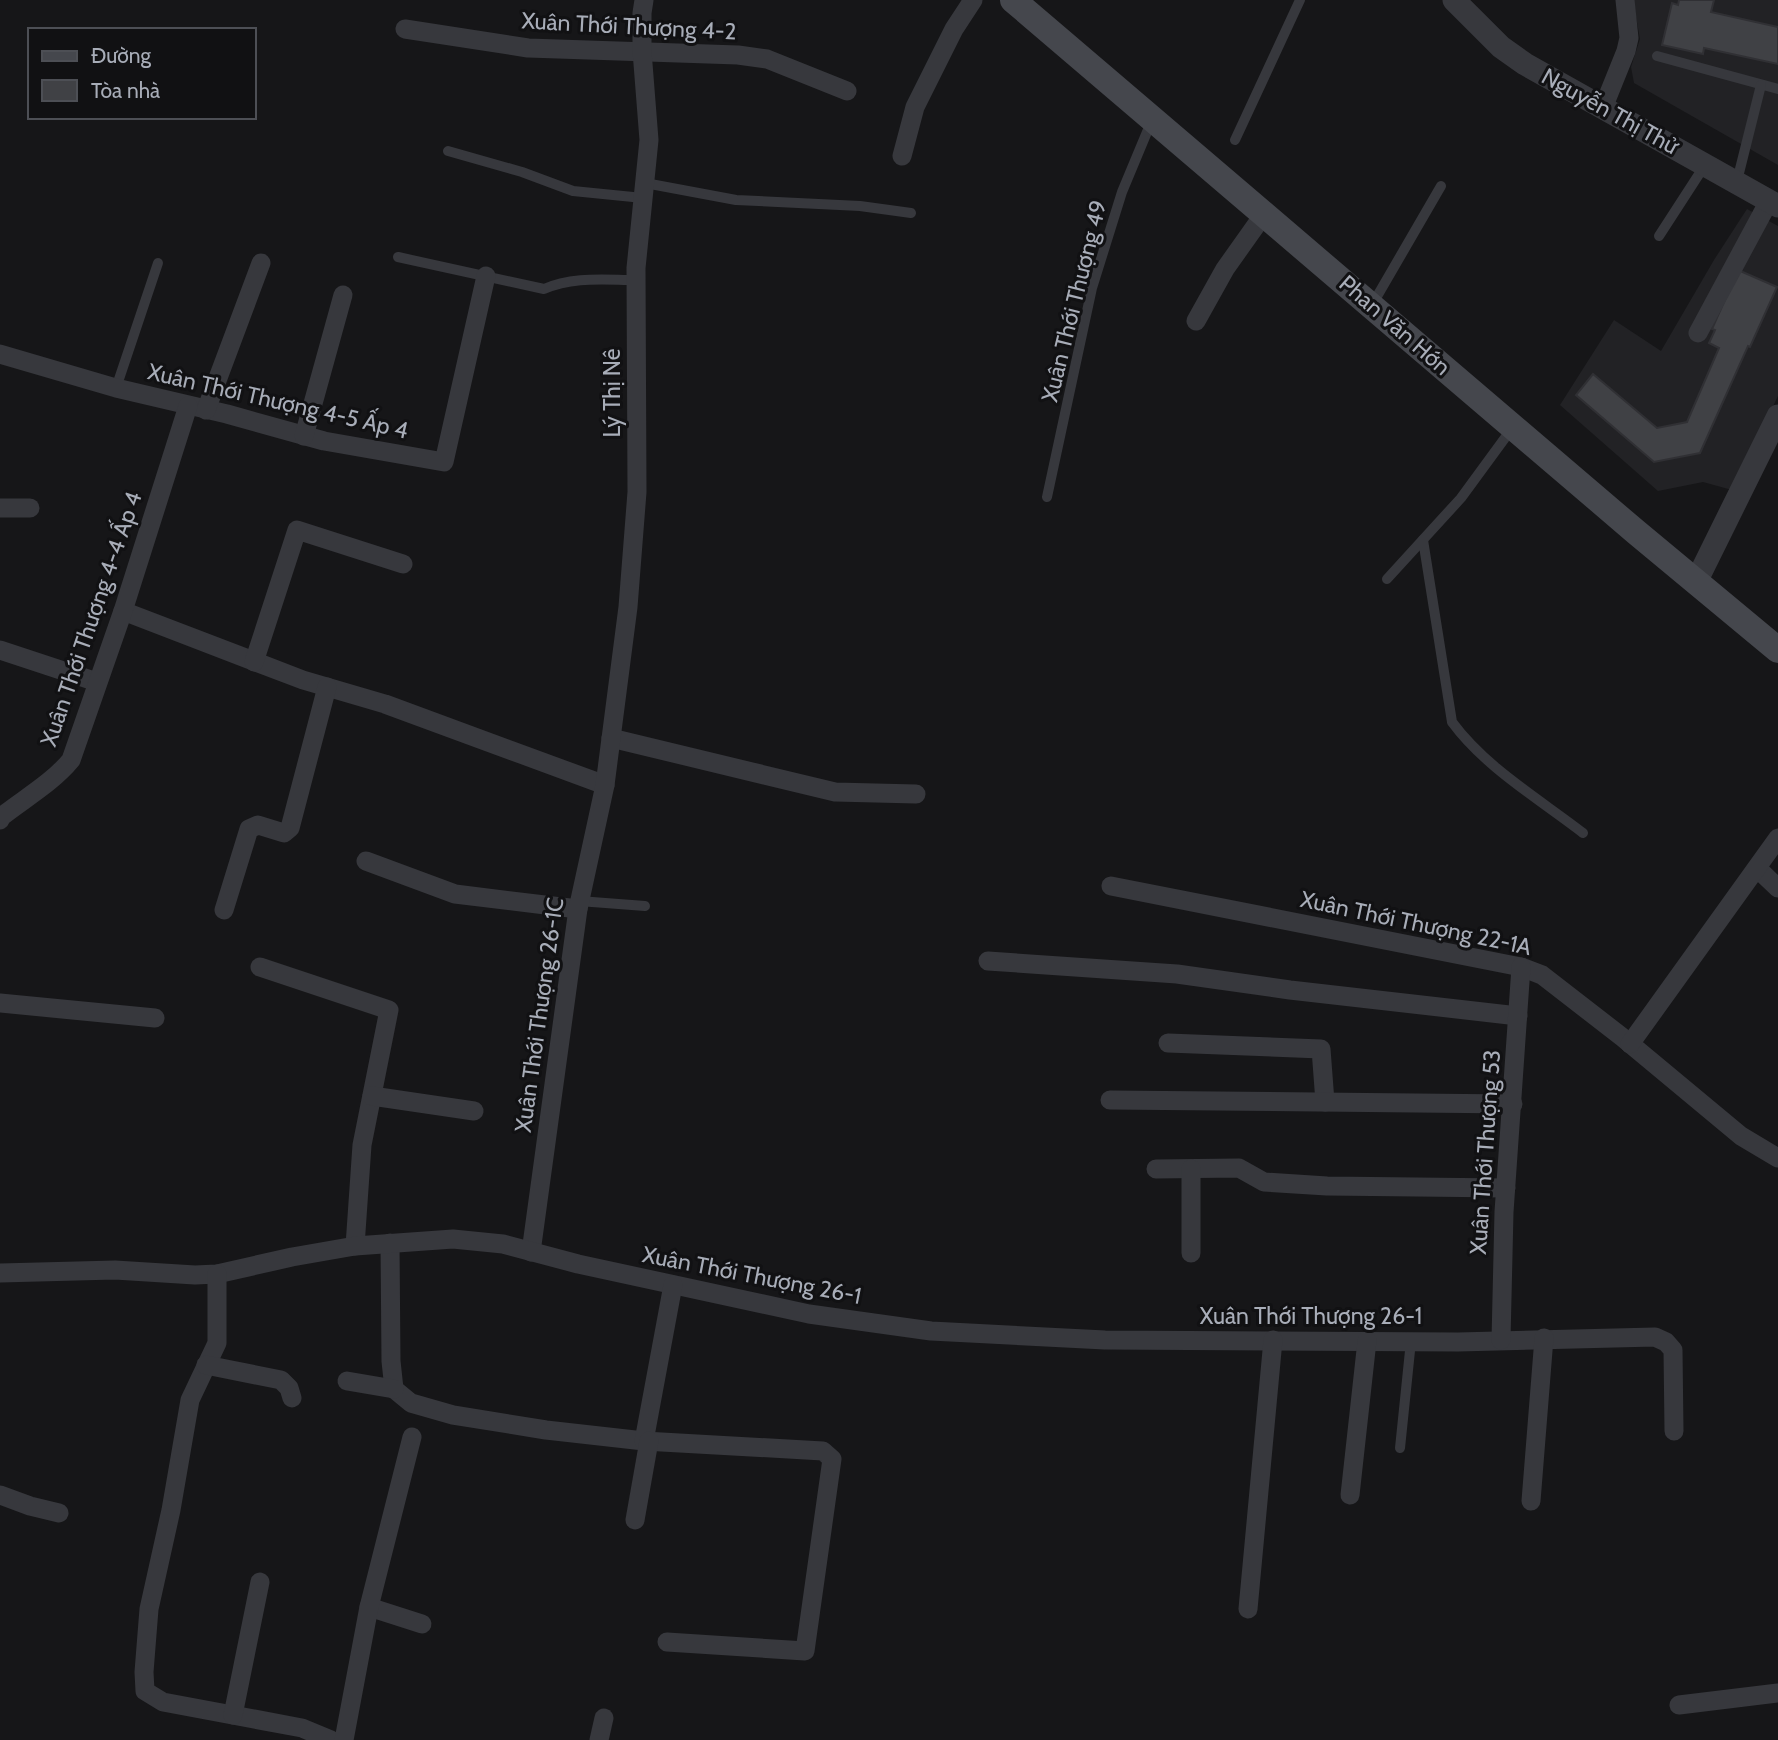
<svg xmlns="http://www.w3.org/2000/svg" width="1778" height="1740" viewBox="0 0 1778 1740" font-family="Cabin,sans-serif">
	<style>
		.built { fill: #222225 }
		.building { fill: #404145; stroke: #303034; stroke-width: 2 }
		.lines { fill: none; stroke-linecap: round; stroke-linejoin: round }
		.service { stroke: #37383d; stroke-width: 10 }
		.minor { stroke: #37383d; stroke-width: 19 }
		.tertiary { stroke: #37383d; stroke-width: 23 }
		.secondary { stroke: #45474d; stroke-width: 26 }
		.labels { text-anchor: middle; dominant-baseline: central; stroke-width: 6; stroke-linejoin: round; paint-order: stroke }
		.street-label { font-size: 23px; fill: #a8adb8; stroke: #111113 }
	</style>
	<rect width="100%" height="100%" fill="#161618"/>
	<g class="built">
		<path d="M1633,0h145v165l-144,-82 -3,-16 9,-28z"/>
		<path d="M1747,209l31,17v170l-46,94 -29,-8 -45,9 -98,-86 54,-85 47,31 53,-91z"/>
	</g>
	<g class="building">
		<path d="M1679,0h35l-3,12 67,15v37l-74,-16 -1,6 -41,-9 10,-42 6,2z"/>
		<path d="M1738,270l39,17 -27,60 -2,-1 -48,107 -46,9 -78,-67 17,-21 64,54 30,-6 32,-74 -10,-5 6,-13 -3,-1z"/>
	</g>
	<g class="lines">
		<g class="service">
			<path d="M1657,56l121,33"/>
			<path d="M1235,140l65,-140"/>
			<path d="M448,151l74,21 51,19 70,7"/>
			<path d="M1737,181l24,-96"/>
			<path d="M645,183l91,17 124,6 51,7"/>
			<path d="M1659,236l46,-71"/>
			<path d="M398,257l146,32c29,-13 61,-9 92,-9"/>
			<path d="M1372,305l69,-119"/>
			<path d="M116,388l42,-125"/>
			<path d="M1047,497l45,-209 30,-96 30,-72"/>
			<path d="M1423,540l29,182c33,45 87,77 131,111"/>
			<path d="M1387,579l74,-81 52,-71"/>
			<path d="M579,901l66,5"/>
			<path d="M1400,1448l11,-107"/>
		</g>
		<g class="minor">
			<path d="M405,29l123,19 210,7 29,4 80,32"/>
			<path d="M1603,108l23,-57 3,-13 -4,-38"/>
			<path d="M902,156l13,-49 39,-78 19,-29"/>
			<path d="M1196,321l29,-52 39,-55"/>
			<path d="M1698,333l71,-132"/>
			<path d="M0,354l116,34 111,26 97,27 120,21 42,-186"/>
			<path d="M206,410l55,-147"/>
			<path d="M304,436l39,-141"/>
			<path d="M0,508h30"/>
			<path d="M123,611l180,69 82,24 220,81"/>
			<path d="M0,650l97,32"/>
			<path d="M254,662l43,-132 106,34"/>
			<path d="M611,738l224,54 81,2"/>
			<path d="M0,820l1,-3c24,-19 51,-34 70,-57l52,-149 65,-205"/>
			<path d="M366,861l89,33 123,15"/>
			<path d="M1757,868l21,20"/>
			<path d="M1111,886l410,81 21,8 80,62 119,99 37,22"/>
			<path d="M224,910l25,-81 9,-4 26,8 6,-5 37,-141"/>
			<path d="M988,961l189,13 113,16 228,26"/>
			<path d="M260,967l129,43 -27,135 -7,101"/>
			<path d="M0,1003l155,15"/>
			<path d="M1168,1043l153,6 4,53"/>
			<path d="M1630,1044l148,-206"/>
			<path d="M372,1096l102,15"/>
			<path d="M1110,1100l403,4"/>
			<path d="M1156,1169l83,-1 25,14 63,4 179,2"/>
			<path d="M390,1243l1,118 3,28 17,14 42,12 93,15 98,11 179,10 9,8 -27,192 -138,-9"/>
			<path d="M531,1252l47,-343 27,-124 23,-178 9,-115 -1,-224 13,-128 -7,-89v-38l2,-13"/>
			<path d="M1191,1253v-84"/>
			<path d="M0,1273l115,-3 80,5 22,-1 75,-17 63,-11 98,-7 50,5 75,20 231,50 122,17 174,9 353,2 197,-5 11,5 7,8 1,81"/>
			<path d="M217,1274v69l-27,57 -19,110 -22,99 -5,63 1,19 18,11 139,26 29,12"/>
			<path d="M1501,1340l3,-128 17,-245"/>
			<path d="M206,1365l75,15 8,8 3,10"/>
			<path d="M347,1381l47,8"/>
			<path d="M644,1441l29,-156"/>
			<path d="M0,1495l30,11 29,7"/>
			<path d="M1350,1495l17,-154"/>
			<path d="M1531,1501l13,-163"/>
			<path d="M635,1520l14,-79"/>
			<path d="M369,1607l53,17"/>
			<path d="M1248,1609l25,-269"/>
			<path d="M1679,1705l99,-12"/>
			<path d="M233,1715l27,-133"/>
			<path d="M344,1740l25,-133 43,-170"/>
			<path d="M599,1740l5,-22"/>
		</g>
		<g class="tertiary">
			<path d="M1454,0l47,47 24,17 253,142"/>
			<path d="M1697,580l81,-164"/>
		</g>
		<path class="secondary" d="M1013,0l623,532 142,118"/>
	</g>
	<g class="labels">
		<g class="street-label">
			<text transform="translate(629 26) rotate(3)">Xuân Thới Thượng 4-2</text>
			<text transform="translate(1610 111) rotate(29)">Nguyễn Thị Thử</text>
			<text transform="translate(1074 301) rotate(-76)">Xuân Thới Thượng 49</text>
			<text transform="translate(1395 325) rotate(41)">Phan Văn Hớn</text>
			<text transform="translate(612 393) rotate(-90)">Lý Thị Nê</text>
			<text transform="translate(278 401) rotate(13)">Xuân Thới Thượng 4-5 Ấp 4</text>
			<text transform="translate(91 619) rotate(-71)">Xuân Thới Thượng 4-4 Ấp 4</text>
			<text transform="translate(1416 923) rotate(12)">Xuân Thới Thượng 22-1A</text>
			<text transform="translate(539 1015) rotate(-82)">Xuân Thới Thượng 26-1C</text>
			<text transform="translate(1485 1152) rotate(-86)">Xuân Thới Thượng 53</text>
			<text transform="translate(752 1275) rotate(11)">Xuân Thới Thượng 26-1</text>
			<text x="1311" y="1316">Xuân Thới Thượng 26-1</text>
		</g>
	</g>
	<rect x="28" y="28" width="228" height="91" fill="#111113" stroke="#4d4f55" stroke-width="2"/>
	<rect x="42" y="51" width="35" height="10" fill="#45474d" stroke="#4d4f55" stroke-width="2"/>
	<text x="91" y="63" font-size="21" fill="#a8adb8">Đường</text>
	<rect x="42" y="80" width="35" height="21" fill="#404145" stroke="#4d4f55" stroke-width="2"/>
	<text x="91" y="98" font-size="21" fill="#a8adb8">Tòa nhà</text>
</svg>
